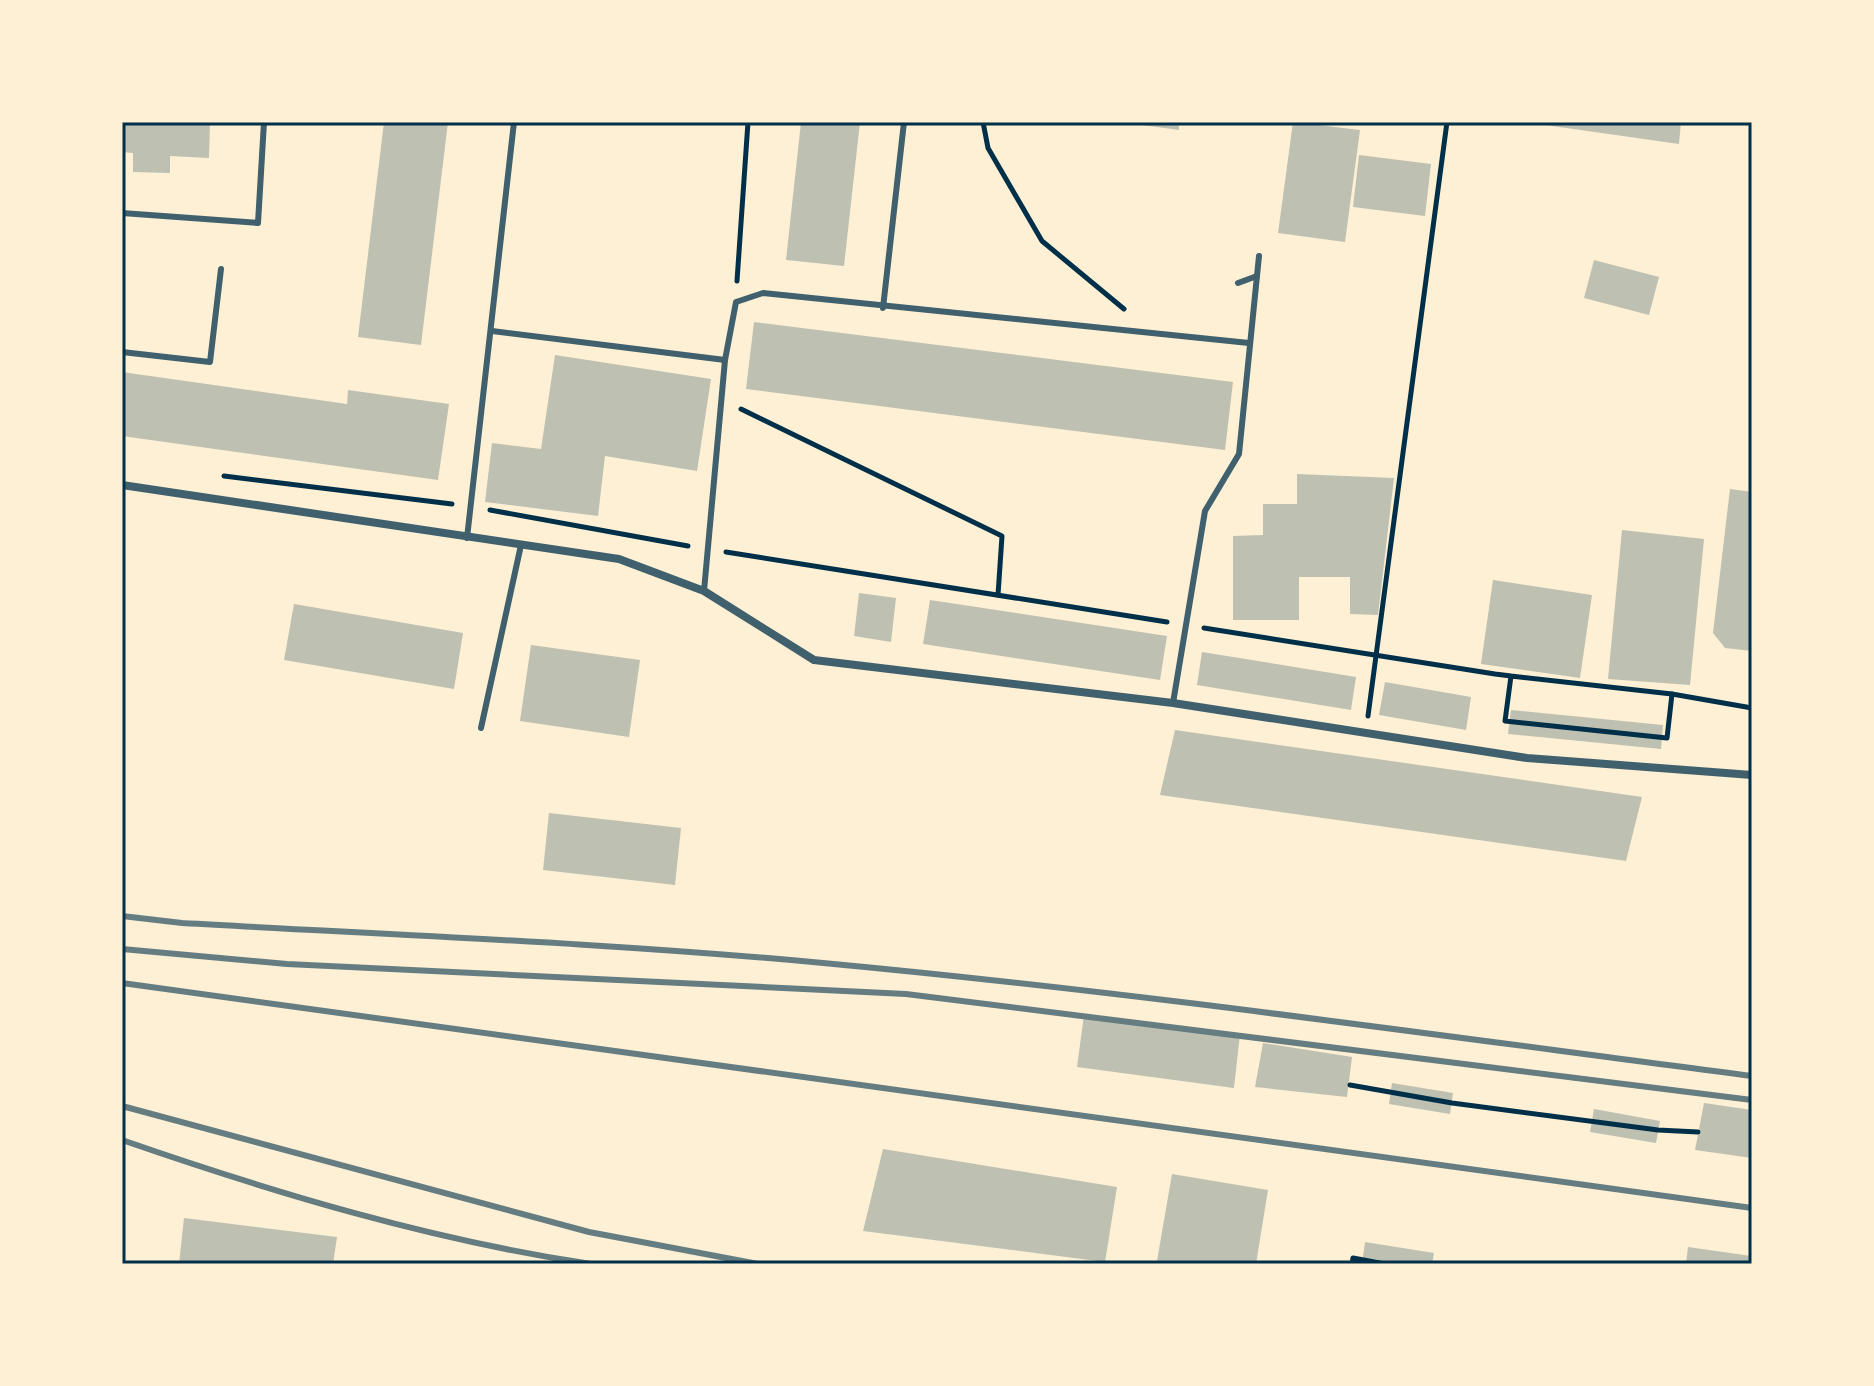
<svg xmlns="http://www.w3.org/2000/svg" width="1874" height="1386" viewBox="0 0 1874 1386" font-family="Roboto,sans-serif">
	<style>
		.building { fill: #bec0b2 }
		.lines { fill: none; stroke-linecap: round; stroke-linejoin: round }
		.path { stroke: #003049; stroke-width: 5 }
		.service { stroke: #3f606c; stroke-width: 6 }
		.minor { stroke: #3f606c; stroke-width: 8 }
		.rail { stroke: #657d81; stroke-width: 6 }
		.neatline { fill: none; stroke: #003049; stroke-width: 3 }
	</style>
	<rect width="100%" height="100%" fill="#fdf0d5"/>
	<g class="building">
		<path d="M122,122h88l-1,36 -39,-2v17l-37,-1v-19l-11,-1z"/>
		<path d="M384,122h64l-27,223 -63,-8z"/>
		<path d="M801,122h59l-16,144 -58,-6z"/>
		<path d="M1120,122h59v8z"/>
		<path d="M1293,122l67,8 -15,112 -67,-9z"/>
		<path d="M1524,122h157l-2,22z"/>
		<path d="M1359,155l72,9 -6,52 -72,-9z"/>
		<path d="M1594,260l65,17 -10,38 -65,-17z"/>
		<path d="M754,322l479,60 -8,68 -479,-61z"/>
		<path d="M555,355l156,24 -14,92 -92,-15 -7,60 -113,-14 7,-59 49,6z"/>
		<path d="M122,372l225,32 1,-14 101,14 -11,76 -316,-44z"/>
		<path d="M1297,474l97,4 -16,137 -28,-1v-37h-51v43h-66v-84l30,-1v-31h34z"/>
		<path d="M1730,489l22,3v159l-27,-3 -12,-15z"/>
		<path d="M1622,530l82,9 -14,146 -82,-6z"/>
		<path d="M1493,580l99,15 -12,83 -99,-14z"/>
		<path d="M859,593l37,5 -5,44 -37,-6z"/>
		<path d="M930,600l237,36 -7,44 -237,-36z"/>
		<path d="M294,604l169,29 -9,56 -170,-29z"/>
		<path d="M531,645l109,15 -11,77 -109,-16z"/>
		<path d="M1202,652l154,25 -5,33 -154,-25z"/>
		<path d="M1385,682l86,15 -5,33 -87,-15z"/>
		<path d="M1511,710l152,15 -2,24 -153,-15z"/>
		<path d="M1175,730l467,67 -16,64 -466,-66z"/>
		<path d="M549,813l132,15 -6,57 -132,-15z"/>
		<path d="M1084,1015l156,19 -6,54 -157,-21z"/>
		<path d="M1263,1043l89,14 -5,40 -92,-10z"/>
		<path d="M1392,1083l61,10 -3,21 -61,-10z"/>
		<path d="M1704,1103l48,7v48l-57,-8z"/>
		<path d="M1594,1109l66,12 -4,22 -66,-11z"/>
		<path d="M883,1149l234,38 -12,75 -242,-31z"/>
		<path d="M1172,1174l96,16 -12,74 -99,-3z"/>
		<path d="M184,1218l153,19 -4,27h-154z"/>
		<path d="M1365,1242l69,11 -2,11h-70z"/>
		<path d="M1688,1247l63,9 -2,8h-63z"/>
	</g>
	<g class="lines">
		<g class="path">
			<path d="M983,122l5,26 54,93 82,68"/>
			<path d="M737,281l11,-159"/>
			<path d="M741,409l261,127 -4,59"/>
			<path d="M224,476l228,28"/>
			<path d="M490,510l198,36"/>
			<path d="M726,552l441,70"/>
			<path d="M1204,628l291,46 16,2 161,18 -5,44 -162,-17 6,-45"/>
			<path d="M1672,694l80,14"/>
			<path d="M1368,716l79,-594"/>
			<path d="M1350,1085l102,18 206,27 40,2"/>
			<path d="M1352,1264l1,-6 32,6"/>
		</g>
		<g class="service">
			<path d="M122,213l136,10 6,-101"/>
			<path d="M1238,283l19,-7"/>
			<path d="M883,308l21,-186"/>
			<path d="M492,331l233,29"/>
			<path d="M122,352l88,10 11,-93"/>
			<path d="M467,538l47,-416"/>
			<path d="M704,591l21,-231 11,-58 27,-9 486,50"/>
			<path d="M1173,703l32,-192 34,-57 20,-198"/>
			<path d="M481,728l40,-183"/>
		</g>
		<path class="minor" d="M122,485l497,74 85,32 110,69 359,43 354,55 225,17"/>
		<g class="rail">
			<path d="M122,916l60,7c214,12 428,20 641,40 311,29 620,73 929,113"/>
			<path d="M122,949l165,15 619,30 846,106"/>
			<path d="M122,983l1630,225"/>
			<path d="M122,1106l467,126 169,32"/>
			<path d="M122,1140c153,53 309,100 469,124"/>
		</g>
	</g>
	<rect width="1874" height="1386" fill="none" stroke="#fdf0d5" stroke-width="248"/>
	<rect x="124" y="124" width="1626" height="1138" class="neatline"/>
</svg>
